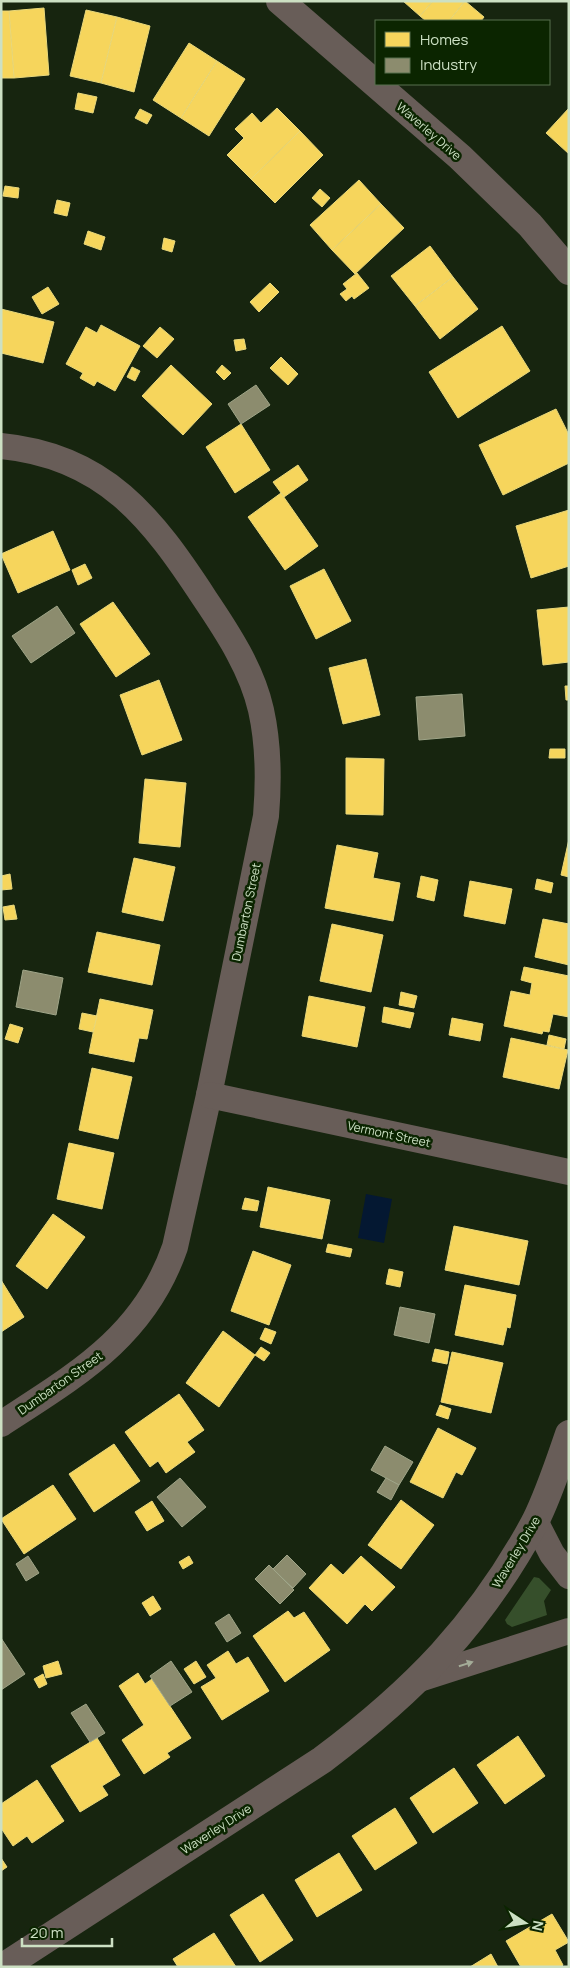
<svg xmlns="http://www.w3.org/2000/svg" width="570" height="1968" viewBox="0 0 570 1968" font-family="Manrope,sans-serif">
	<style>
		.green { fill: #364f2b }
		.water { fill: #041832 }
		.homes { fill: #f6d55c; stroke: #e9d87b }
		.industry { fill: #8c8c6e; stroke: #9fa588 }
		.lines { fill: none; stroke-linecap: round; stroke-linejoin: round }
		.minor { stroke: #685d58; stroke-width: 26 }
		.tertiary { stroke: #685d58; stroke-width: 28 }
		.oneway { fill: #a4ac98 }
		.labels { text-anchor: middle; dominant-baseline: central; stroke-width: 5; stroke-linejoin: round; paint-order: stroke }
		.street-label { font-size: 12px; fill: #cce0c3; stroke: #0b2500 }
	</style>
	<rect width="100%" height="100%" fill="#17250f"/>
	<path class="green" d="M534,1577l5,1 12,12 -7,11 3,14 -35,12 -5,-3 -2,-4z"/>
	<path class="water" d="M366,1194l26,5 -8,44 -26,-5z"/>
	<g class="homes">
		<path d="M403,1h30l-13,15z"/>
		<path d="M433,1h32l-16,20h-23l-6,-5z"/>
		<path d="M465,1l19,16 -3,4h-32z"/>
		<path d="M44,8l5,67 -35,3 -5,-67z"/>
		<path d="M86,10l31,7 -16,66 -31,-7z"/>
		<path d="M1,11h8l5,67h-13z"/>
		<path d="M117,17l33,9 -16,66 -33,-9z"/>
		<path d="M189,43l28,18 -36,57 -28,-18z"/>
		<path d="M217,61l28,18 -36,57 -28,-18z"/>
		<path d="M78,93l19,4 -4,16 -18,-4z"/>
		<path d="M277,108l23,23 -49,48 -24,-24 17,-17 -9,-9 17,-16 9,10z"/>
		<path d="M569,108v46l-23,-21z"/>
		<path d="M140,109l12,6 -5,9 -12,-6z"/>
		<path d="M300,131l23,24 -48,48 -24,-24z"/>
		<path d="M359,180l22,24 -49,46 -22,-25z"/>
		<path d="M5,186l14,2 -1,10 -15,-2z"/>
		<path d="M320,189l10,9 -8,9 -10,-9z"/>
		<path d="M57,200l13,3 -3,13 -13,-3z"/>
		<path d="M381,204l23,24 -49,46 -23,-24z"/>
		<path d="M88,231l17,6 -4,13 -17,-6z"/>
		<path d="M164,238l11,3 -3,11 -10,-3z"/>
		<path d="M430,246l23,31 -38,29 -24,-30z"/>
		<path d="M357,273l12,15 -15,11 -2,-3 -6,5 -6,-7 7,-5 -4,-5z"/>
		<path d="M453,277l25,32 -38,30 -25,-33z"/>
		<path d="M270,283l9,9 -20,20 -9,-10z"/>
		<path d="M48,287l11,17 -17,10 -10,-17z"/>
		<path d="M1,309l53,13 -11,41 -42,-10z"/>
		<path d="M101,325l39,21 -25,45 -18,-10 -3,5 -14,-8 3,-5 -17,-9 20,-37 11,6z"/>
		<path d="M502,326l28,45 -72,47 -29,-46z"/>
		<path d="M160,327l14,12 -17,19 -14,-12z"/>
		<path d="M244,339l2,10 -10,2 -2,-11z"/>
		<path d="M281,357l17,17 -10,11 -18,-17z"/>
		<path d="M171,365l41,39 -29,31 -41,-39z"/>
		<path d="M222,365l9,8 -7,7 -8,-8z"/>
		<path d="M132,367l8,4 -5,10 -8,-4z"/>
		<path d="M556,409l13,26v28l-66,32 -24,-50z"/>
		<path d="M241,424l29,46 -35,23 -29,-46z"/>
		<path d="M298,465l10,15 -24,17 -11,-15z"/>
		<path d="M281,493l37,53 -33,24 -37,-53z"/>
		<path d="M569,510v56l-38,12 -15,-52z"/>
		<path d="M53,531l17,39 -52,23 -17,-39z"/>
		<path d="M85,564l7,14 -14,7 -6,-15z"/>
		<path d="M324,569l27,52 -35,18 -26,-53z"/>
		<path d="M113,602l37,52 -34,23 -36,-53z"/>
		<path d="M569,607v55l-26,3 -6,-55z"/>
		<path d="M366,659l14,56 -37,9 -14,-56z"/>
		<path d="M159,680l23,60 -40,15 -22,-60z"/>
		<path d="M565,686h4v14h-3z"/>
		<path d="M550,749h15v9h-16z"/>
		<path d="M346,758l38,1 -1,56 -37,-1z"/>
		<path d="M145,779l41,4 -6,64 -41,-4z"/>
		<path d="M569,839v38l-8,-2z"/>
		<path d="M337,845l41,8 -5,25 27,5 -7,38 -68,-13z"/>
		<path d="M134,858l41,9 -12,54 -41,-9z"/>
		<path d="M10,874l2,15 -11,1v-14z"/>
		<path d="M421,876l17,4 -4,21 -17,-4z"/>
		<path d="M537,879l16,4 -2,10 -16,-4z"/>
		<path d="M470,881l42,8 -7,35 -41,-8z"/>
		<path d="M14,905l3,14 -12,1 -2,-13z"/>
		<path d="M543,919l26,5v41l-34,-8z"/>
		<path d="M332,924l51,11 -12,57 -51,-11z"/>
		<path d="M97,932l63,13 -8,40 -64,-13z"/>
		<path d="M524,967l45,9v41l-16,-3 -4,18 -6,-1 -1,3 -38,-8 7,-35 19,4 2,-12 -11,-3z"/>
		<path d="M401,992l16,4 -3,12 -15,-3z"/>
		<path d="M309,996l56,11 -8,40 -55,-11z"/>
		<path d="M100,999l53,11 -6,29 -8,-1 -5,24 -45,-9z"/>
		<path d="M384,1007l30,6 -4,15 -28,-6z"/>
		<path d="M82,1013l15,3 -4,16 -14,-3z"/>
		<path d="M452,1018l31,6 -3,17 -31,-6z"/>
		<path d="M10,1024l13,4 -5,15 -13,-4z"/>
		<path d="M549,1035l17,4 -2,10 -17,-4z"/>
		<path d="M511,1038l57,12 -9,39 -56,-12z"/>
		<path d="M92,1068l40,9 -14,62 -39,-9z"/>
		<path d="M69,1143l45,10 -12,56 -45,-10z"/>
		<path d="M268,1187l62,13 -8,39 -62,-12z"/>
		<path d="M245,1198l14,3 -2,10 -15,-2z"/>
		<path d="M53,1214l32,23 -38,52 -31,-23z"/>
		<path d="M454,1226l74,15 -9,44 -74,-15z"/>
		<path d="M328,1244l24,5 -2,8 -24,-5z"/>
		<path d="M253,1251l38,14 -22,60 -38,-14z"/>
		<path d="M389,1269l14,3 -3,15 -14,-3z"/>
		<path d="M1,1280l23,37 -23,15z"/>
		<path d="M465,1285l51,10 -6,33 -3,-1 -4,18 -48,-10z"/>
		<path d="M265,1328l11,4 -5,12 -11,-5z"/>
		<path d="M223,1331l32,24 -36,52 -33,-24z"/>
		<path d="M261,1347l9,6 -6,8 -9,-6z"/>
		<path d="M435,1349l14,3 -2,12 -15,-3z"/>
		<path d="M452,1352l51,11 -12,50 -50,-11z"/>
		<path d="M179,1394l25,36 -17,12 8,10 -29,21 -8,-12 -8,6 -25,-35z"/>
		<path d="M440,1405l11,4 -3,10 -12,-4z"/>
		<path d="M438,1428l38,20 -14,27 -6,-3 -13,26 -33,-16z"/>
		<path d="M114,1444l26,37 -46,31 -25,-38z"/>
		<path d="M53,1485l23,34 -52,35 -23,-35z"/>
		<path d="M401,1500l33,25 -33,44 -33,-24z"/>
		<path d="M152,1501l12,20 -17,10 -12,-19z"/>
		<path d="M189,1556l4,7 -10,6 -4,-7z"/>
		<path d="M361,1556l34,31 -23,24 -7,-7 -18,20 -38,-36 22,-24 12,11z"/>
		<path d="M153,1596l8,13 -11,7 -8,-13z"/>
		<path d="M288,1611l6,7 10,-6 26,38 -45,32 -32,-46z"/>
		<path d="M228,1651l8,13 12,-7 21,34 -47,29 -21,-33 15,-9 -9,-13z"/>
		<path d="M58,1661l4,13 -16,4 -3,-12z"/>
		<path d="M196,1661l10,16 -12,7 -10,-15z"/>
		<path d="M138,1673l7,11 7,-5 39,59 -24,15 3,4 -26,17 -22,-34 22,-15 -25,-39z"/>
		<path d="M43,1674l4,10 -8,4 -5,-9z"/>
		<path d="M518,1736l27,40 -40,28 -28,-39z"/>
		<path d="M97,1738l23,37 -18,11 6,9 -28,17 -29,-46z"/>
		<path d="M454,1768l24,35 -45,30 -23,-35z"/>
		<path d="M37,1780l27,41 -32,22 -5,-7 -14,10 -12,-18v-24z"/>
		<path d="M395,1808l22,35 -42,27 -23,-34z"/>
		<path d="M339,1853l23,37 -45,27 -22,-37z"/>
		<path d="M1,1858l6,9 -6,4z"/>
		<path d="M263,1894l30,46 -33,22 -30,-47z"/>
		<path d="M552,1914l17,28 -14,8 8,15 -2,2h-40l-15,-26z"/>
		<path d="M214,1933l22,34h-58l-5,-8z"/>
		<path d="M491,1954l7,13h-28z"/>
	</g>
	<g class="industry">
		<path d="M256,385l14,20 -29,19 -13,-20z"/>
		<path d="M57,606l18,27 -44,30 -19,-27z"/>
		<path d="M462,694l3,42 -46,4 -3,-43z"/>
		<path d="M23,970l40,8 -7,37 -40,-8z"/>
		<path d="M400,1307l35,7 -6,29 -35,-8z"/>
		<path d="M385,1446l28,16 -14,23 -28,-15z"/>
		<path d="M180,1478l26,29 -24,20 -25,-30z"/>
		<path d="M386,1478l13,7 -8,15 -14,-8z"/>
		<path d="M287,1555l19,19 -13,14 -20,-19z"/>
		<path d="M28,1556l11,17 -13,8 -10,-17z"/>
		<path d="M269,1565l25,25 -14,14 -25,-25z"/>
		<path d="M229,1614l12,19 -14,9 -12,-19z"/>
		<path d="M1,1638l24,36 -24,16z"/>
		<path d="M171,1661l21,31 -22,14 -20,-30z"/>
		<path d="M86,1704l19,29 -15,9 -19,-29z"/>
	</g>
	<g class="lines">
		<g class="minor">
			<path d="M1,446c104,10 151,72 204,153 23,34 47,71 56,111 8,36 8,70 5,106l-57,279 -34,152c-31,90 -99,128 -174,177"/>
			<path d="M209,1095l360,77"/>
			<path d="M535,1521l17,33 17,22"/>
			<path d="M419,1679l150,-48"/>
		</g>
		<g class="tertiary">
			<path d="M280,1l180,156 70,68 39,46"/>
			<path d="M3,1967l319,-207c92,-69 158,-136 213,-238 14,-28 24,-59 34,-88"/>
		</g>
	</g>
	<defs><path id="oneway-solid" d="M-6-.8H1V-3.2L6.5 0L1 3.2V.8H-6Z" transform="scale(1.25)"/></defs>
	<use class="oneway" href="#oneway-solid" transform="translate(466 1664) rotate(-18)"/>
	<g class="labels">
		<g class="street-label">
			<text transform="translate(429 131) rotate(41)">Waverley Drive</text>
			<text transform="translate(246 912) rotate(-78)">Dumbarton Street</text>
			<text transform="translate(389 1134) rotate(12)">Vermont Street</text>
			<text transform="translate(60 1383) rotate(-35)">Dumbarton Street</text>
			<text transform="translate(516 1552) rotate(-59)">Waverley Drive</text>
			<text transform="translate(216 1829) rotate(-33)">Waverley Drive</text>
		</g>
	</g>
	<rect width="570" height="1968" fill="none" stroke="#cce0c3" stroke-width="5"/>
	<rect x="375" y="20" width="175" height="65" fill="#0b2500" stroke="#58704e"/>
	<rect x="385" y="32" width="25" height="15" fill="#f6d55c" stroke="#58704e"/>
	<text x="420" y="45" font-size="15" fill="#cce0c3">Homes</text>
	<rect x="385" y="58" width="25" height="15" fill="#8c8c6e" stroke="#58704e"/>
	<text x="420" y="70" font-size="15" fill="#cce0c3">Industry</text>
	<g transform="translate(525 1923) rotate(102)" stroke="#0b2500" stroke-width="4" paint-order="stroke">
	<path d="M0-4L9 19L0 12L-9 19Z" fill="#cce0c3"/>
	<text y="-8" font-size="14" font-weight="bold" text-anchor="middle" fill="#cce0c3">N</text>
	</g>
	<path d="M22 1938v8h90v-8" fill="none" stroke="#cce0c3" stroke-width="2.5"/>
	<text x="30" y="1938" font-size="15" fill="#cce0c3" stroke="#0b2500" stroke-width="4" paint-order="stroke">20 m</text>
</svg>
